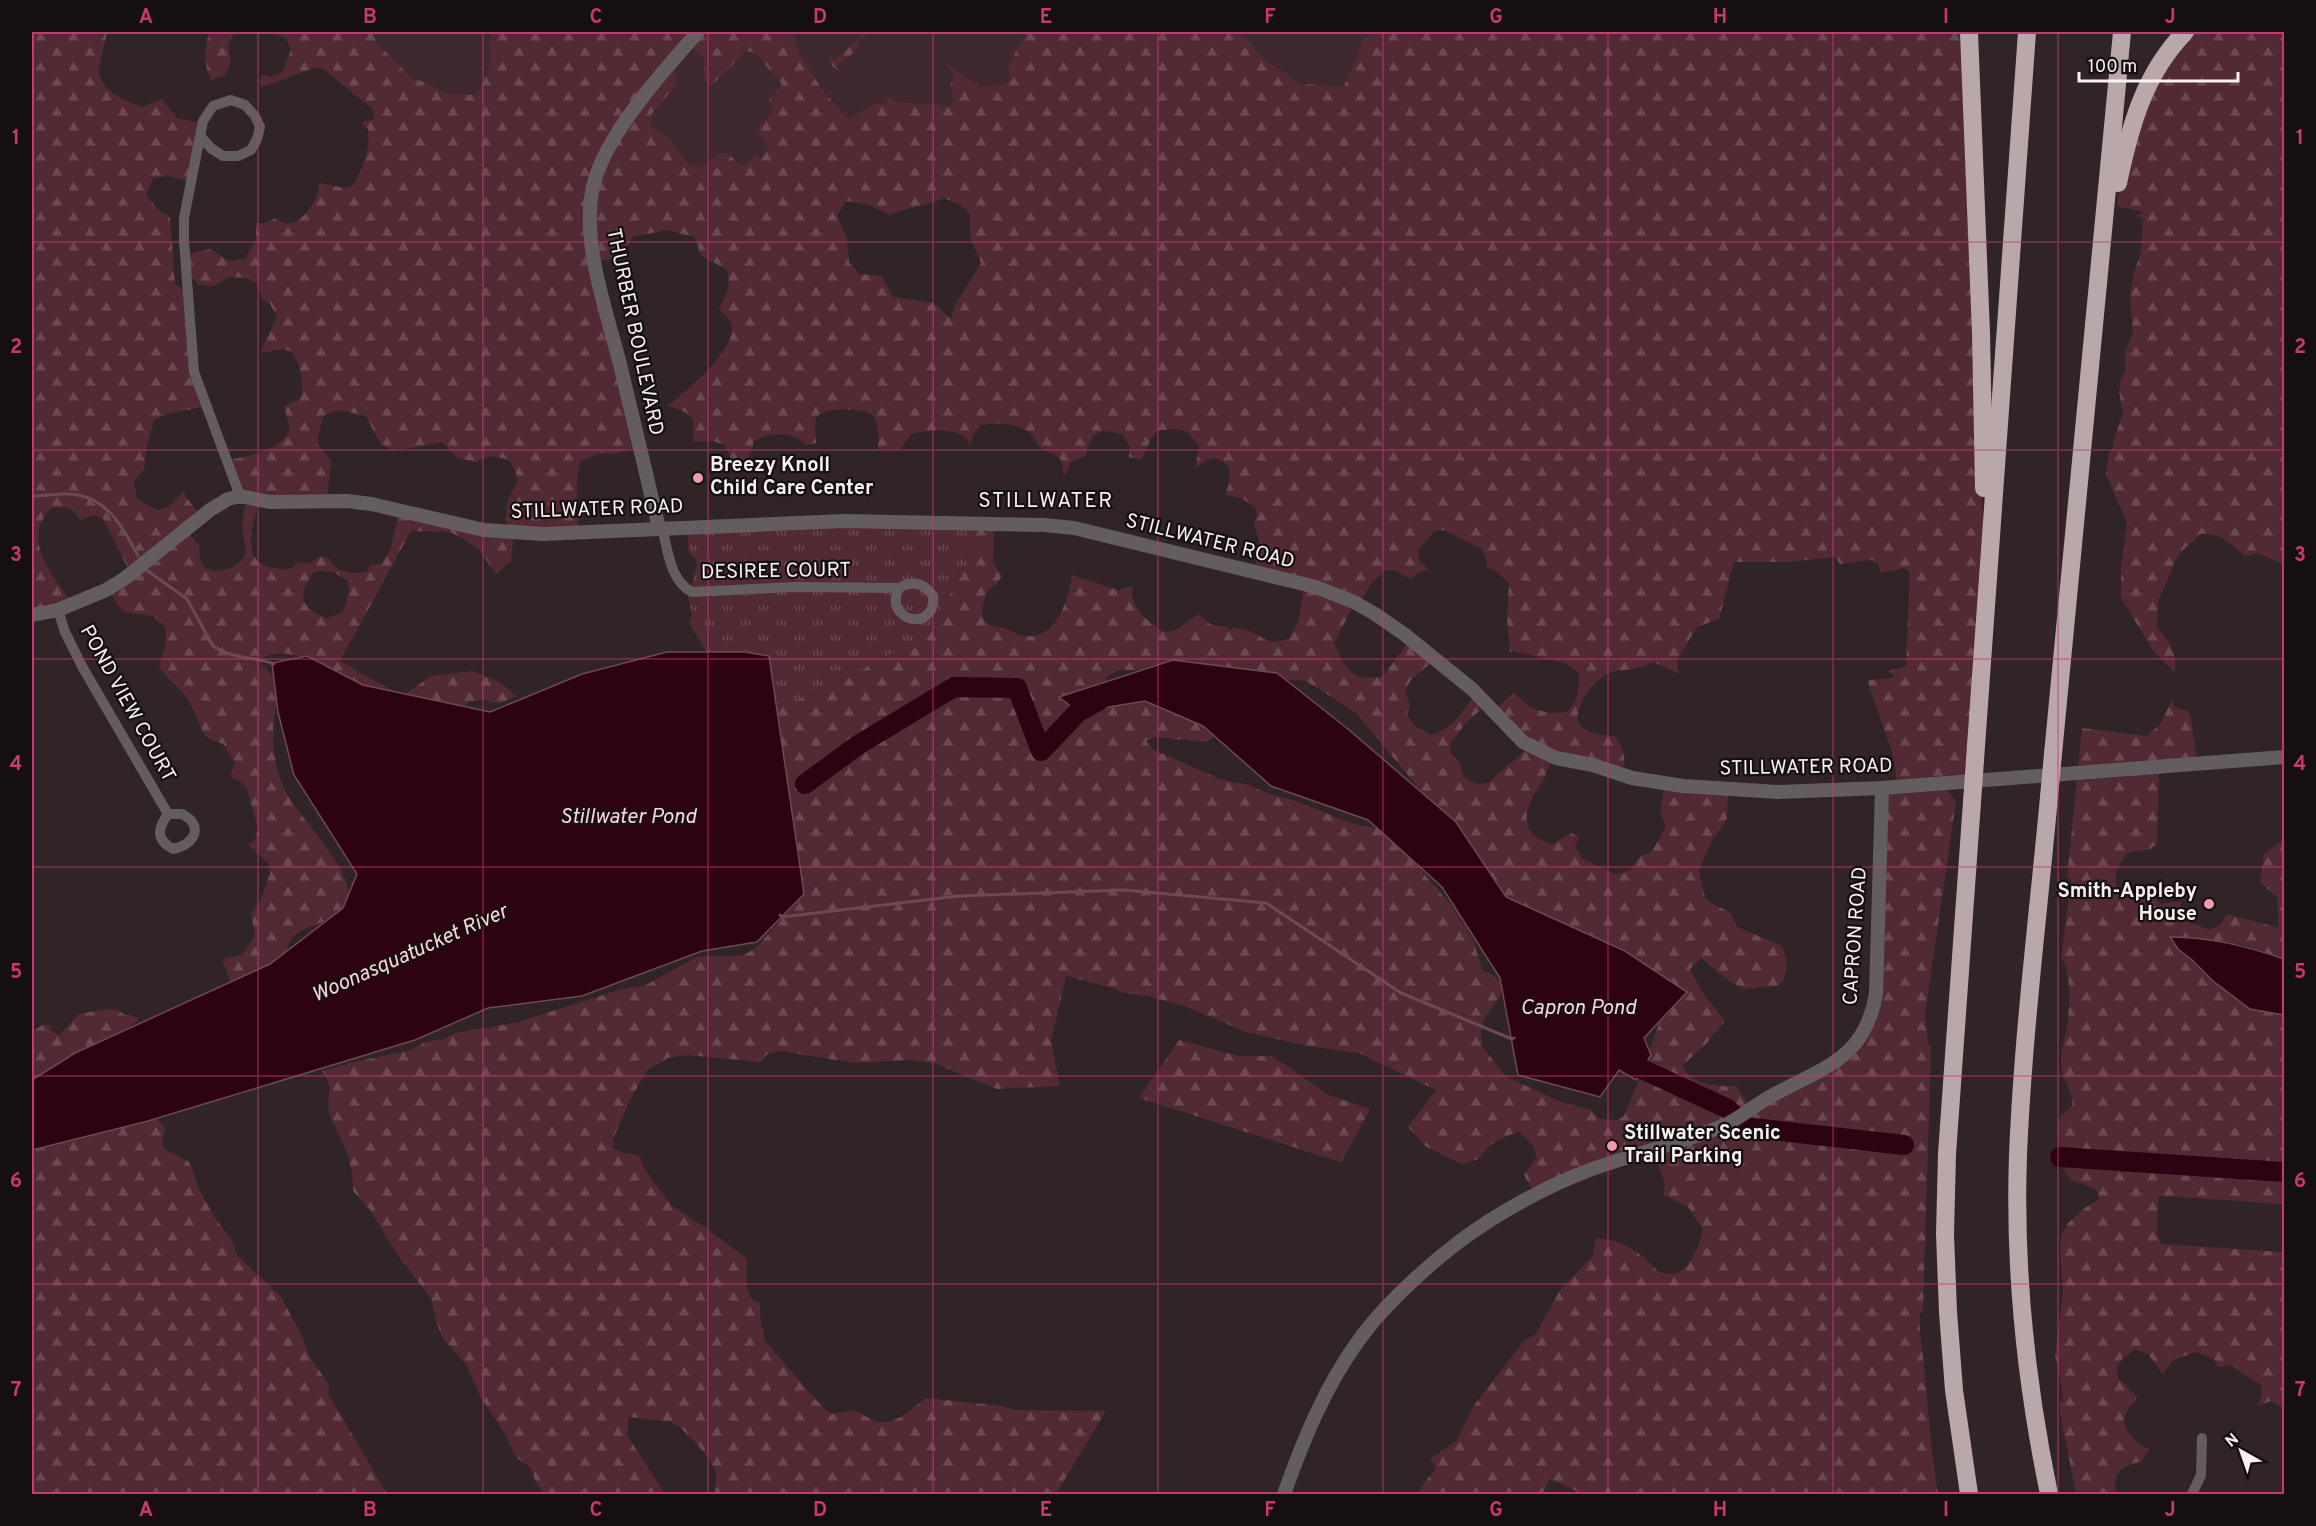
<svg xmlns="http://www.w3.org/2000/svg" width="2316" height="1526" viewBox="0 0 2316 1526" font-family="Overpass,sans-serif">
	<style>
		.built { fill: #3e2a2e }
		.grass { fill: url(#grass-tufts) }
		.forest { fill: url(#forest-firs); fill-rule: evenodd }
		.water { fill: #2e0311; stroke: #6b4a54; stroke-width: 1.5 }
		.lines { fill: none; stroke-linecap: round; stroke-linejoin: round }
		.stream { stroke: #6b4a54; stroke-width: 3 }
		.river { stroke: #2e0311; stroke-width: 20 }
		.minor { stroke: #645d5f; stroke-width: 10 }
		.tertiary { stroke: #645d5f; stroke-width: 14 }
		.motorway { stroke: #b9a7aa; stroke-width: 18 }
		.motorway-bridge { stroke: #b9a7aa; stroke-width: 18 }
		.grid { fill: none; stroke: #ca3872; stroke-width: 1.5; stroke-opacity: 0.55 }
		.poi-dot { fill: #f29aad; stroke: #150f10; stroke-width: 2 }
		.labels { text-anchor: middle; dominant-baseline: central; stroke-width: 4.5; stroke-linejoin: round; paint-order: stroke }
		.street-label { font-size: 20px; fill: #f9f0f1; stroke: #150f10 }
		.poi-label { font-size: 20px; font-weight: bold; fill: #f9f0f1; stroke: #150f10; text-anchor: start }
		.neighbourhood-label { font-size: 21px; letter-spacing: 1.5px; fill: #f9f0f1; stroke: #150f10 }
		.water-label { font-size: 21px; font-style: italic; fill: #fed4db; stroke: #150f10 }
		.neatline { fill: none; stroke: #ca3872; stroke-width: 2 }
		.grid-label { font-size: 20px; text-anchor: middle; font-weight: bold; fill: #ca3872 }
	</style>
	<defs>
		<pattern id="grass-tufts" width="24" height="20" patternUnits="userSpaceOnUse" patternTransform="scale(1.5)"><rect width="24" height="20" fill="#522a33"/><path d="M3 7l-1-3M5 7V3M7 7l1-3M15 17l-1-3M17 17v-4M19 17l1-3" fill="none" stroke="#6c4951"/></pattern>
		<pattern id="forest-firs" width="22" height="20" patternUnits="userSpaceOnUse" patternTransform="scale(1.5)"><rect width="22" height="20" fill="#522a33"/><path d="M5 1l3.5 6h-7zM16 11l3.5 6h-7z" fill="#6c4951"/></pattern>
	</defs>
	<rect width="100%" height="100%" fill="#312426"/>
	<g class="built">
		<path d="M374,32h115l2,16 -6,34 -9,13 -33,-2 -12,-8 -20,-8 -34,-33z"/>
		<path d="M793,32h22l1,2 7,-2h39l-7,10 -20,17 -5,-2 9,13 -2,-4 20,-16 2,-9 8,-9h160l-17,48 -7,4 -23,3 -34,-25 9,15 -1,24 -4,7 -55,-7 -22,3 -22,14 -5,-1 -24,-28 -22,-34z"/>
		<path d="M1242,32h129l-7,7 -20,47 -43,-2 -39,-27z"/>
		<path d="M687,43l17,15v17l8,12 6,-8 29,-28 7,2 28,31 -13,16 4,12 -4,35 -8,11 -6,-1 -10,8h-6l-22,-11 -18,14 -5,-2 -13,-12 -15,-19 -15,-8v-13l24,-28 -6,-20z"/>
	</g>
	<path class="grass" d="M972,523c1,22 3,34 -10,53l-4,-2 -2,11 -32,50 -97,55 -51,16 -67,-49 -20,-35 3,-7 -8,-38 7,11 6,-23 -1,-6 -7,-5 -2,-27z"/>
	<g class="forest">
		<path d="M32,32h75c-1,10 -9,33 -8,41 2,18 29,29 43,34l20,-8 15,19 28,6 -15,58 -21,-6 -16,2 -7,17 12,15 12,7 5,67 12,6 16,117c-17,4 -34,4 -49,13l-7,26 -3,23 -10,13 3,17 19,11 13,-3 15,-16 2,6 14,18 -15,14 14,17 1,13 5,9 11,3 16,-3 11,-9 3,-6 -4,-27 4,-28 -18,-38c22,-5 52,-8 62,-31l-6,-23 16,-7c5,-15 1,-33 -8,-47l-9,-3 -22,4c3,-14 11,-23 16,-36l-7,-13 -8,-4 -5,-15 -10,-7 -19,-1 -14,9 -15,-1 -14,-14 -1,-16 26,-6 19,12 16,-2 11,-19v-17h10l9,-5c3,2 5,4 9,5 17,5 36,-25 35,-40l26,5 7,-2c11,-16 18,-37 16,-57l-7,-6 14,-4 -3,-10 -48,-40 -10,-1 -52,19 -3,-5 3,-7 11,1 10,-4 8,-23 -5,-11 -18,-6h106l3,12 34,33 20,8 12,8 33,2c13,-19 17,-41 13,-63h200l4,3 3,-3h97l7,23 22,34 24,28 5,1 22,-14 13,-1 4,-6 5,4 35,4 5,-1 15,3 4,-6 -4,-15 5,-9 -11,-16 36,26 23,-3 7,-4 -2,-14 19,-34h215l20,25 39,27 43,2 20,-47 7,-7h598l15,530 -11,216 -29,7 12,17 -31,212 3,30 3,1v5l-8,261 -3,3c-1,17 2,33 4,51 4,43 7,86 14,129h-356l-32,-15 -8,15h-126l20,-26 -6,-9 27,-19 18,-36 48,-62 13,-8 24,-44 33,-34 3,-18c22,2 32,7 50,21 4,4 9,11 14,13 28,10 38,-23 43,-43l-15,-22 -24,-12 1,-11 -9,-25 -6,-2 -46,13 -67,29 -13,-24 13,-17 -4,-13 -14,-13c-17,5 -31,11 -40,27l-18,5 -36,-18 -17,-19 28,-37 -77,-37 -51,-7 -63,-14 -60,-26 -34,-9 -31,-5 -4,-3 -50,-13 -15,65 9,45 -63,3 -63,-26 -25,-3 -54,3 -76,-12 -13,4 -6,7 -73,-7 -19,3 -21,12 -18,32 -16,37 1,6 -3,2 13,6 15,2 6,15 27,36 38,25 37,28 -1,26 6,15 8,3v13l5,25 52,60 14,13 23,-4 22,12h13l12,-5 25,-19 77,8 11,4 92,1 -50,83h-341c0,-6 2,-17 0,-23 -4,-14 -31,-43 -44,-49l-42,-5 -2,18 38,59h-121l-9,-14 -4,-12 -14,-10 -15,-29 -21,-31 -15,-34 -23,-25 -6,-15 -6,-26 -35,-45 -26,-43 -17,-19c1,-18 -5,-38 -13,-54 -3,-8 -10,-18 -11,-26 -3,-18 6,-23 -7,-40l32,-9 58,-12 13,-8 19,-3 11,-6 63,-11 104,-33 24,-4 51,-28 47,-2 12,-7 41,-46 4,-21 -25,-175 51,-16 97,-55 32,-50 3,-11 3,1c12,-16 11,-32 10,-52l22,1 -1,39 9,13 -6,9 -9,5c-2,8 -7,20 -4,27 4,10 14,9 23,12 6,2 11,6 17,7 34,5 45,-36 49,-61l46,15 15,-4c-5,22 15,35 31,46l12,-2 23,-16 12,11 19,2 -4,5 8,-5c6,2 13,3 19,6 19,8 11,12 36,6l9,-17 6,-36 -51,-14 7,-27 -6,-22 3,-9 -2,-7 -14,-9 -16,-3 5,-14 -1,-14c-15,-13 -21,-10 -34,3l4,-23c-12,-20 -18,-18 -40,-17 -13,12 -10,20 -19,30l-11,-3 1,-10 -7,-12c-22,-8 -33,-4 -37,21l-14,5 -8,15c-2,-26 -9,-18 -25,-30 -3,-3 -4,-9 -8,-12 -14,-12 -34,-11 -50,-9l-6,7 -5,12c-11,-19 -41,-14 -59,-10l-11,16 -22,-1c0,-12 2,-23 -5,-33 -7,-9 -53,-10 -57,3 -2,7 0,18 0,24l-9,2c-16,-14 -35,-13 -53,-4l-6,21 -14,8 -5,-2 1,-12 -5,-11 -12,-4 -19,1 -1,-23 -8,-7 -19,-7 7,-3c16,-14 67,-55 58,-79 -3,-5 -9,-11 -12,-15 8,-15 13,-23 7,-39l-25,-13 -7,-19 -27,-7 -34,7 -13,21 -25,3 43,186 -23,7 -15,-1 -19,8c-8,22 -2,43 -3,67l-64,4 -3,29 -15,13 -19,-27 -27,-15 -39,-1 -71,130 62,35 29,-20 41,-5 28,11 16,14 -15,7h-10l-4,-3 -16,1 -19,14 -63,-6 -87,-52c-16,-5 -29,-5 -44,3 7,9 17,17 21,29 1,7 -3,16 -4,22 -4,26 -2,57 11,81 12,24 67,79 62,103 -7,34 -46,25 -58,46 -4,5 -3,15 -4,22l-10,7 -46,11 -8,-22 20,-4 13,-19 -4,-23 9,-11 10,-29 -2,-10 -20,-18 7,-5 3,-11 -11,-40 -7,-8 -10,-4 5,-15 -12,-18c-6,-2 -13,-3 -17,-8 -7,-9 -12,-28 -19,-38 -9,-13 -21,-19 -28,-32l7,-23v-15l-13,-12 -28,-4 -5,-4 -13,-21 23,-15 -27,-53 -9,-4 -14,5c-8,-14 -14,-13 -29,-12 -30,32 0,67 21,94l-40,12zM687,44l17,14v17l5,13 38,-37 8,2 27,31 -13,16 4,12 -16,17 12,18 -8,11 -6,-2 -10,9h-6l-11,-12 -11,1 -18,14c-14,-4 -21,-20 -31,-31 -4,-4 -11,-7 -17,-10v-12l24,-29 2,-12 -8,-8zM944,198l17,7 9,9v23l11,26 -26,42 -4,14 -17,-16 -41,-6 -11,-21 -22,-2 -11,-12 -2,-23 -10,-23 9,-15 20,3 24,11c18,-8 36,-9 54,-17zM339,410l27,6 14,27 13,8 49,-9 15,16 20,4c13,-8 20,-6 33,-1 15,26 2,21 -3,45 -1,8 -1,16 -1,24l-106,-21 -10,41 -9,14 -10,1 -5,7c-17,2 -29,0 -38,-14l-7,-2 -11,7 -12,-1c-6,7 -10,9 -20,6 -4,0 -10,-1 -14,-3 -24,-12 -8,-47 -5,-65l68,-1 4,-38 -14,-18 6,-27zM1444,530l38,19 5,13v6l9,3 13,12 -2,35 3,34 4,-1 53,13 12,9c1,15 -1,27 -12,39 -23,3 -38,-2 -53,-20l-20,19 35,36 -41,36 -11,1 -13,-7 -4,-13 -9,-11 -1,-9 16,-21 20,-18 -11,-10c-12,15 -24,36 -44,40l-17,-10 -7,-11 3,-9 -5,-15 6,-10 22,-19 -23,-21 -27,36c-31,7 -38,-7 -49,-33l18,-35 8,-5 11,-19 15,-14h9l16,9 7,-6 11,-3 -10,-10 -1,-9 16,-20zM1835,557l5,7 32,-4 6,4 3,9 23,-5 6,4 -4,94 -18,5 6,5 -3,2 -22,2 -1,3 25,72 4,28 -8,8 -8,102 -14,127 -39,45 -79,42 -13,-21c-21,0 -43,0 -54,-20l24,-22 19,-23 -23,-29 -12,-23 11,-11 28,23 15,8 33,-3 7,-7 3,-19 -5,-14 -45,-19 -6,-14 -20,-10 -6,-6 -6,-27 12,-28 16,-23 1,-30 -63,-5 -5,27 6,16 -15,26 -10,2 -9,13 -8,5 -10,1 -32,-16 -7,-11 4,-10 -8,-4 -19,11c-5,-2 -12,-4 -17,-8 -19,-16 -1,-41 8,-56 4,-6 6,-16 9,-23l69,16c7,-14 2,-24 -6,-37 -10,0 -28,-2 -35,-11 -4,-5 -2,-14 0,-19 5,-15 20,-32 36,-35 15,-2 22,-1 37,-9l26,12 -2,-14 20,-33 22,-8 15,-57h54zM320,571l13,1 15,9 1,11 -6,20 -16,6c-27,-10 -30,-21 -14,-45zM1118,670h41l147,11 49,31 137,163 10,19 16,39 87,8 25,11 17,15 27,16 -5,11 -26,76 -19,46 -7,4 -17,-1 -9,-9 -30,-8 -56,-26 -23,-30 -1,-14 3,-13 17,-25v-10l-8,-9 -10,-4 -10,-31 -21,-34 -62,-71 -13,-7 -24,-4 -57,-23 -28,-7 -19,-9 -29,-6 -66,-29 -8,-9 9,-4 52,5 11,-10 -54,-25 -57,-21 -2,-8z"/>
		<path d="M209,32h25l-6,15 3,14 -5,14 -15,5c-8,-15 -6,-32 -2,-48z"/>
		<path d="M862,32h5l-8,9 -2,9 -20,16 3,5c-7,-2 -10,-8 -11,-14l6,2 20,-17z"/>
		<path d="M2185,32h99v535l-2,-3 -24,-11 -13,3c-14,-11 -25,-24 -45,-22l-22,21 -20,46 -1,26c13,17 20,23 18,46l-21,-21 -33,-54v-29l6,-46 -21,-49 3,-22 3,-1 2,-13 9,-23 -4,-24 2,-12 4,-7v-19l8,-21 -3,-30 3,-27 8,-23 2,-33 -7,-4 7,-1 -1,-2 -25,-6 1,-9 17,-82z"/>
		<path d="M2173,697v7l5,5 9,1 4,8 6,44 -38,6 -2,76 -7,5 -23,4c-10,14 -14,22 -10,39l10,6 26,-1 9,7 19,-3c-2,20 13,23 29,29l10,-5 7,-11 52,14 -2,-31 -17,-15 4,-28 20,-15v120l-43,-15 -63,5 13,10 22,22 37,28 34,6v189l-123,-8 -3,2 -1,34 4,12 123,8v156l-13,-7 -14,5 5,-11 -1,-10 -31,-20 -12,2 -4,-8 -18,-7 -23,8 -10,14 -15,-20 -13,-4 -13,9 -5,8 1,11 19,19c-4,6 -12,15 -13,22 -2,12 15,26 25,30l-8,13c-19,3 -31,12 -24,32h-41l-16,-81v-12l4,1 -9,-47 8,-63 -3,-46 2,-12 6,-11 17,-15 14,-9 -1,-5 -4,-6 -23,-8 -12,-17 -2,-39 3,-7 12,-11c2,-16 -12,-28 -11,-44 0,-12 4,-25 6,-37 3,-21 4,-44 -3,-64l-3,-1 10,-81 -4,-1 15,-150 65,8 14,-13z"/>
		<path d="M108,1009l10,1 7,5h6l4,3 6,-4 -4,5 1,2 -106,70v-59l10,-7h8l-1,4 10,6 20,-21z"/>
		<path d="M1179,1040l60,16h33l57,39 41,14 -28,52 -2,1 -201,-64z"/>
		<path d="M156,1117l9,11 -3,18 6,5 20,10 4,7 6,20 16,28 17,23 7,17 43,41 21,39 7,20 19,27h2l-2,10 59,101h-355v-343l28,-15z"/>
	</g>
	<g class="water">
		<path d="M667,652h78l24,4 35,238 -47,48 -55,9 -120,45 -94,12 -73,32 -267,81 -116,29v-70l43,-27 195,-89 73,-56 14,-34 -63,-99 -16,-63 -6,-49 35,-7 56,29 127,27 92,-38z"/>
		<path d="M1173,660l104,13 71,56 108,93 50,75 119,54 62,41 -43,46 7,17 -15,25 -17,-10 -19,27 -82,-22 -18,-97 -58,-91 -74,-67 -97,-34 -68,-60 -58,-25 -67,11 -19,-15z"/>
		<path d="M2170,937c40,0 76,9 114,22v56l-34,-6 -37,-28 -22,-22 -13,-10z"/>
	</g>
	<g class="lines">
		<g class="stream">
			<path d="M32,496c14,0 32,-4 46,-1 32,6 46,35 60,61"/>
			<path d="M145,569l42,30 26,47c20,14 41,10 61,18"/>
			<path d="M780,915l2,2 177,-21 165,-6 142,13 135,90 111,46 2,-1"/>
		</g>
		<g class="river">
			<path d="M805,784l53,-39 96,-58 63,1 24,63 37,-39 22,-12"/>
			<path d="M1622,1053l20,16 86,40 17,18 159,18"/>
			<path d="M2060,1157l224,15"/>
		</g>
		<g class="minor">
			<path d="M201,137l11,12 11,7h15l13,-6 6,-11 3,-12 -5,-11 -10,-11 -14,-5 -18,6 -10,15 -19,97v23l10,131 46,124"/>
			<path d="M662,528c6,22 8,53 30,64l102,-5 105,1c14,-8 25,-5 34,8 4,37 -51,26 -34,-8"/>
			<path d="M58,610l7,22 18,36 85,146"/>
			<path d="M168,814h14c23,12 12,31 -9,35 -18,-10 -15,-21 -5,-35z"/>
			<path d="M2192,1494l9,-19 1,-37"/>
		</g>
		<g class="tertiary">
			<path d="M659,528c-13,-54 -26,-109 -39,-164 -14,-55 -43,-132 -24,-188 16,-48 68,-106 102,-144"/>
			<path d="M32,615l26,-5 48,-20 18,-11 86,-69 18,-11 12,-3 30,6 77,-1 24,3 113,26 59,4 301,-13 200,4 30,3 242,59 38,15 21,12 29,20 68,55 51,53 33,16 37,7 39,13 51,8 95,6 104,-4 402,-31"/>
			<path d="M1284,1494c19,-53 41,-108 75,-154 24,-34 68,-74 101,-99 36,-27 85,-54 127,-70 45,-17 93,-27 138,-46 17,-8 32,-22 50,-31 50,-27 90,-36 101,-100l6,-206"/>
		</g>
		<g class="motorway">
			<path d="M1969,32l12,301 3,155"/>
			<path d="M2118,183c12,-56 26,-109 67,-151"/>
			<path d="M2053,754l69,-722"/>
			<path d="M1975,760l52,-728"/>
			<path d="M1969,1494l-15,-104 -6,-78 -3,-78 2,-80 25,-352"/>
			<path d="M2049,1494c-23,-111 -35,-225 -31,-339 5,-120 20,-239 31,-358"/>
		</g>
		<g class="motorway-bridge">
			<path d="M2049,797l4,-43"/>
			<path d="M1972,802l3,-42"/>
		</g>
	</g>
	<path class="grid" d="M258,32v1462M483,32v1462M708,32v1462M933,32v1462M1158,32v1462M1383,32v1462M1608,32v1462M1833,32v1462M2058,32v1462M32,242h2252M32,450h2252M32,659h2252M32,867h2252M32,1076h2252M32,1284h2252"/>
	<g class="poi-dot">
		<circle cx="698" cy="478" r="6"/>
		<circle cx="2209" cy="904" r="6"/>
		<circle cx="1612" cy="1146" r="6"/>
	</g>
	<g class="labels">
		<g class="street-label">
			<text transform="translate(634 332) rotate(78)">THURBER BOULEVARD</text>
			<text transform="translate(597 510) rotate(-2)">STILLWATER ROAD</text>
			<text transform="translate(1210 542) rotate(14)">STILLWATER ROAD</text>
			<text transform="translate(776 572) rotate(-1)">DESIREE COURT</text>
			<text transform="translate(127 704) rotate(61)">POND VIEW COURT</text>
			<text transform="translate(1806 768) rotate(-1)">STILLWATER ROAD</text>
			<text transform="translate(1856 936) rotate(-86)">CAPRON ROAD</text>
		</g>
		<g class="poi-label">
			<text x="710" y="466">Breezy Knoll<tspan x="710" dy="23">Child Care Center</tspan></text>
			<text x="2197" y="892" text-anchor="end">Smith-Appleby<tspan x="2197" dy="23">House</tspan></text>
			<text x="1624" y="1134">Stillwater Scenic<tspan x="1624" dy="23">Trail Parking</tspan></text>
		</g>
		<g class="neighbourhood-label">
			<text x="1046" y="501">STILLWATER</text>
		</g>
		<g class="water-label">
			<text x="628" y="817">Stillwater Pond</text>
			<text transform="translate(410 954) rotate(-24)">Woonasquatucket River</text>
			<text x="1578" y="1008">Capron Pond</text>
		</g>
	</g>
	<rect width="2316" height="1526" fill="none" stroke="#150f10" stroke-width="66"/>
	<g transform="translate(2241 1451) rotate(320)" stroke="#150f10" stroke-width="4.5" paint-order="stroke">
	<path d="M0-4.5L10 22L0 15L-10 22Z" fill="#f9f0f1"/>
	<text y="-9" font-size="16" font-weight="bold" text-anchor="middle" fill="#f9f0f1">N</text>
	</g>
	<path d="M2079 72v9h159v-9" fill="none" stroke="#f9f0f1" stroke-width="3"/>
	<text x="2088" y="72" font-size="18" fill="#f9f0f1" stroke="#150f10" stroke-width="4.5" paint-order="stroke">100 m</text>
	<rect x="33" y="33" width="2250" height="1460" class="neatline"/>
	<g class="grid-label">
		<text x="146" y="23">A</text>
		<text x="370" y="23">B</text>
		<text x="596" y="23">C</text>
		<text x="820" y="23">D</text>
		<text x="1046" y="23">E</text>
		<text x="1270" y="23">F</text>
		<text x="1496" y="23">G</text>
		<text x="1720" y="23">H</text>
		<text x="1946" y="23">I</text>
		<text x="2170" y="23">J</text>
		<text x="16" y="144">1</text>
		<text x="2300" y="144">1</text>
		<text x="16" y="353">2</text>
		<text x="2300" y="353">2</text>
		<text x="16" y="561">3</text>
		<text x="2300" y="561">3</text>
		<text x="16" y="770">4</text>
		<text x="2300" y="770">4</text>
		<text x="16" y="978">5</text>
		<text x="2300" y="978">5</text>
		<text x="16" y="1187">6</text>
		<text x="2300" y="1187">6</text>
		<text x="16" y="1396">7</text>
		<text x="2300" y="1396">7</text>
		<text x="146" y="1516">A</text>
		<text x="370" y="1516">B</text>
		<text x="596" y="1516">C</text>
		<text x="820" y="1516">D</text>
		<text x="1046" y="1516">E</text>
		<text x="1270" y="1516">F</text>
		<text x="1496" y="1516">G</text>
		<text x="1720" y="1516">H</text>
		<text x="1946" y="1516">I</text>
		<text x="2170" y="1516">J</text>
	</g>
</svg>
